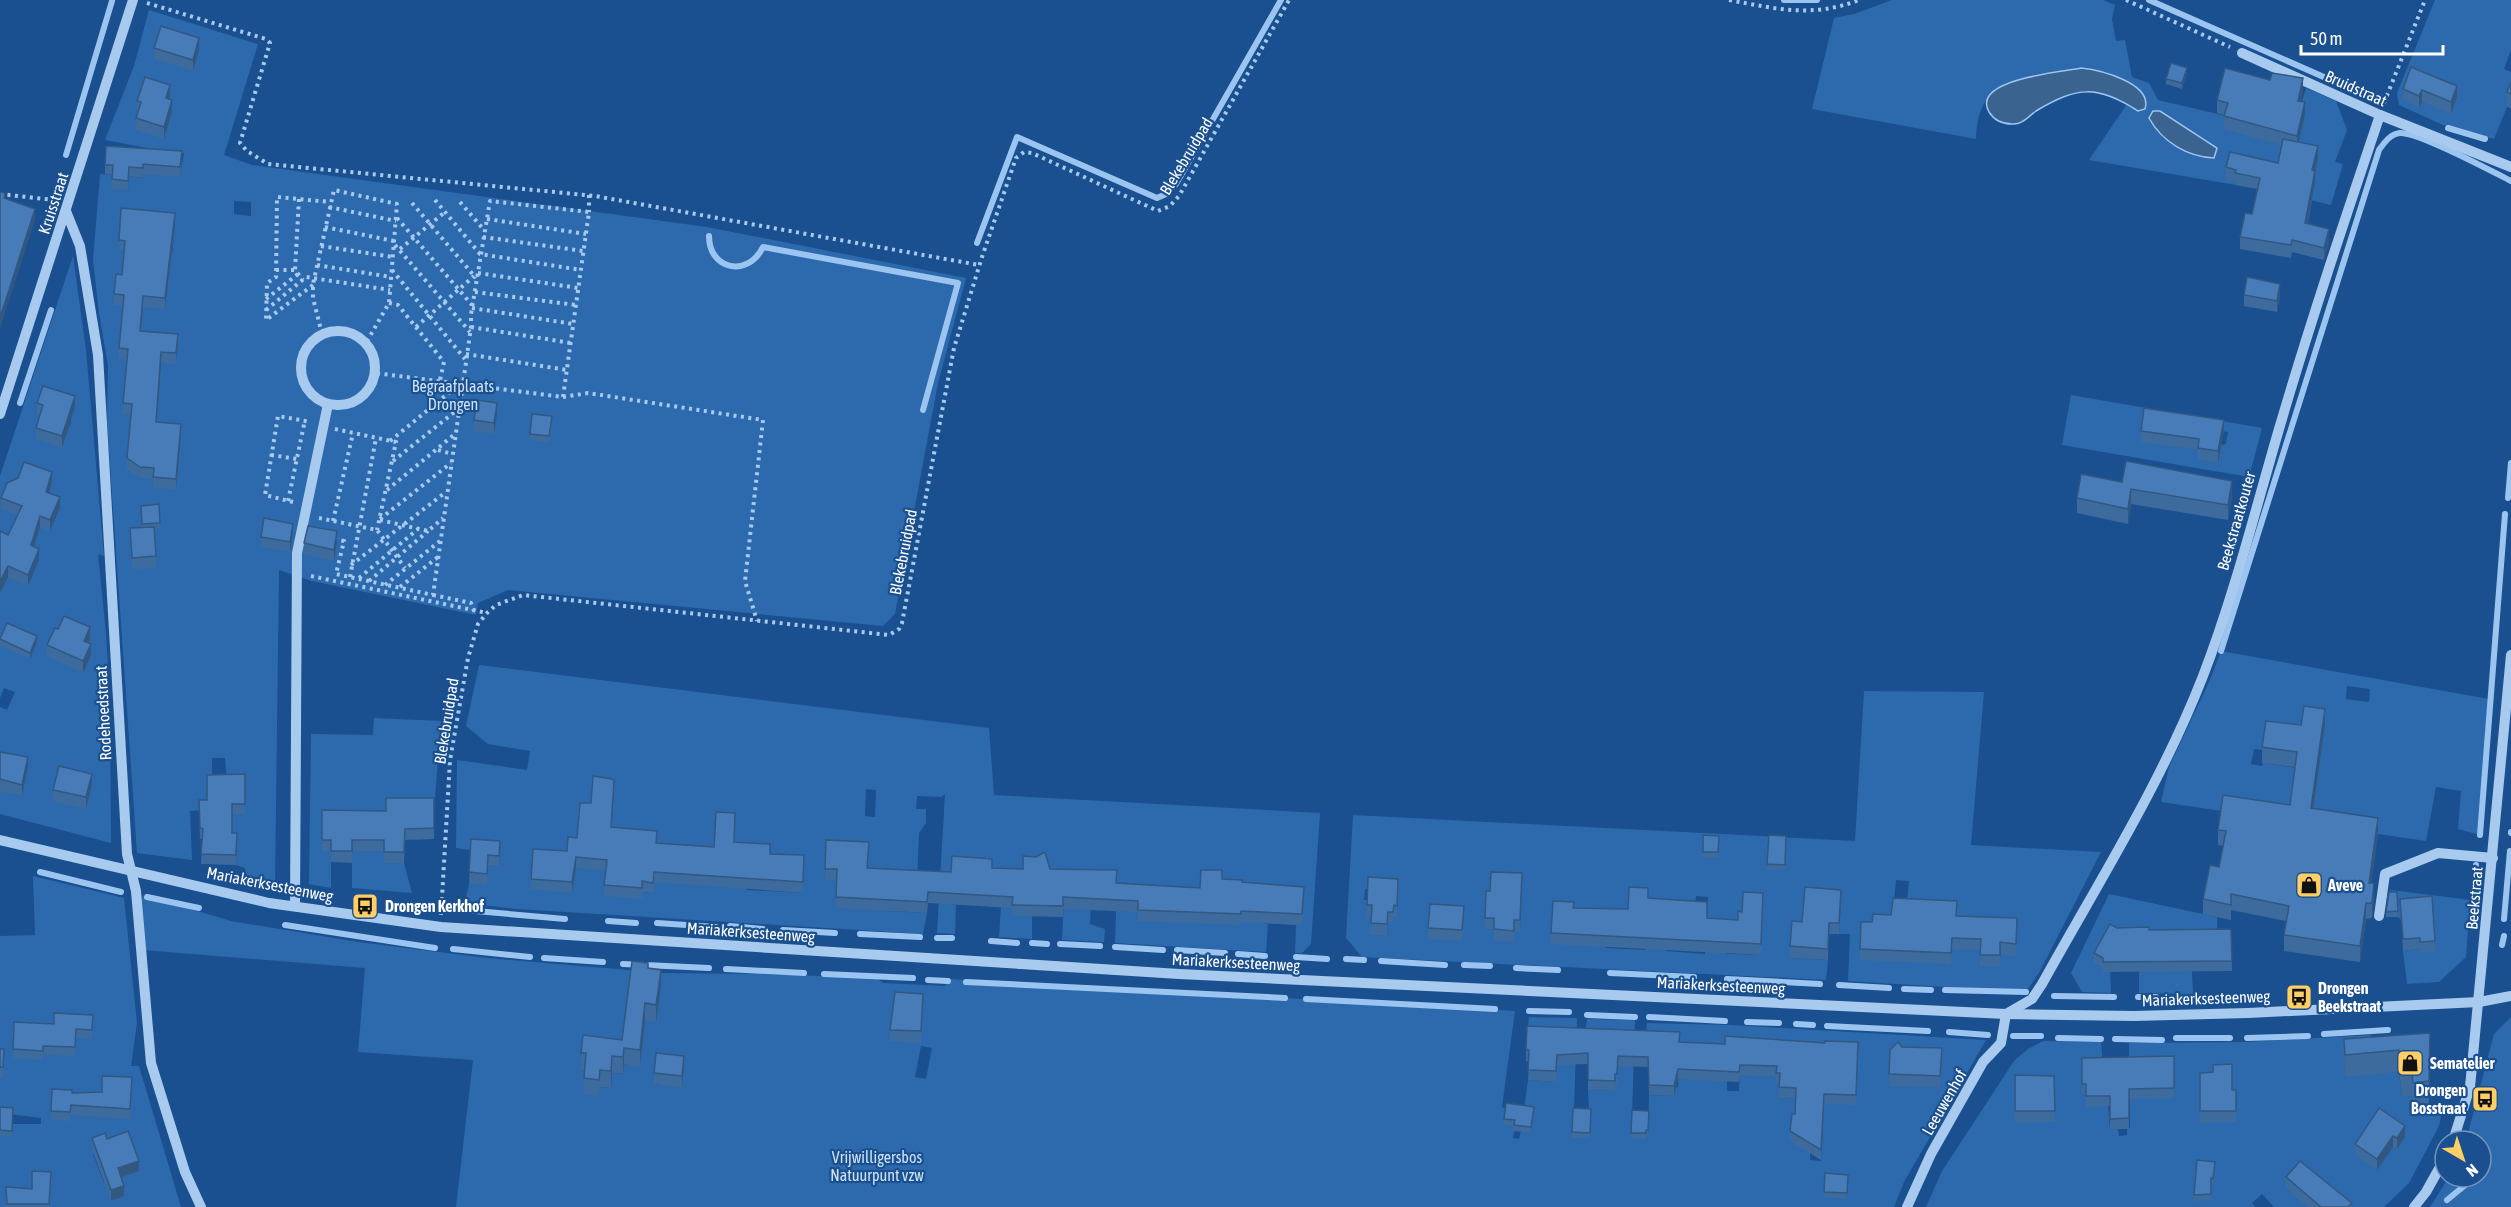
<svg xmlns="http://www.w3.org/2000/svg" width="2511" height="1207" viewBox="0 0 2511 1207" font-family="'Asap Condensed',sans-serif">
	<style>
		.green { fill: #2d6aad; fill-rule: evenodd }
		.water { fill: #3b6390; stroke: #9bc5f0; stroke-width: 1.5 }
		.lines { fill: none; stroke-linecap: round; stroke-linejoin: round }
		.stream { stroke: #9bc5f0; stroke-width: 6 }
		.path { stroke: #a8caee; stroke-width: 4; stroke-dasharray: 3 4.5; stroke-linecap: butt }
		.minor { stroke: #a8caee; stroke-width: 10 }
		.wall { fill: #3d6b9e }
		.shaded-wall { fill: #325781 }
		.building { fill: #477cb8; stroke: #325781; stroke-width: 1.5 }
		.labels { text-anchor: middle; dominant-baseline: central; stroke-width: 4.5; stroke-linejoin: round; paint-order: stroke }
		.street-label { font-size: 16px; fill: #fff; stroke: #1a508f }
		.park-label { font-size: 16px; fill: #cee3fa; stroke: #1a508f }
		.poi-label { font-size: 16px; font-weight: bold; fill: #fff; stroke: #1a508f; text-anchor: start }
	</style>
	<rect width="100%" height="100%" fill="#1a508f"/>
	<g class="green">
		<path d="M1892,0h211l12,5 -3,14 4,22 9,-1 7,37 17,6 9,17 98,23 42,-9 8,-26 30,13 11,29 -12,32 8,2 -12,41 -20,-5 -33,-25 -42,7v3l-147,-25 38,-56 11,7 4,-1c-15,-12 -30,-30 -46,-39 -10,-6 -26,-1 -37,1 -47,8 -81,9 -83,67l-164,-30 22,-91 20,-4z"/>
		<path d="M2435,0h76v50l-7,19 7,3v25l-17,42 -51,-14 -44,-20 -2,-12zM2411,79l40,34 -29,-11z"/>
		<path d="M149,10l109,34 -34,111 28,10 455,62 259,51 -28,105 -43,231 -12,12 -375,-36 -30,13 -2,12 -164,-34 -33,-11 -4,316 -30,-6v-12l-9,-3 1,-21 -5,-1 -7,-85h-13v27l-5,25 -17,1 2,49 -55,-7 -30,-431 1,-57 -9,-52 -6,-53 7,-86 13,1 15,15 1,-14 13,2 1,-6 37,4 4,-23 -21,-2 -58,-11 29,-74zM234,201l17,1v14l-17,-2zM175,224l-3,31 -53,-4z"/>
		<path d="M73,256l13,94 18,206 -6,-2 8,79 4,67 1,143 -111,-29v-24l22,6 -22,-32v-57l7,3 8,-18 -11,-4 -4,10v-222zM40,416l29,2 2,4 -6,16z"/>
		<path d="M2071,395l191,33 -13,49 -187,-32zM2196,427l32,5 -2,12 -27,6 -7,-1z"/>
		<path d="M2221,651l268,48 -9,136 -22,-6 3,-38 -25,-4 -10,54 -265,-39 8,-35 41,-87zM2347,686l23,3 -1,13 -23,-3zM2301,741l-4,27 -34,-5 -1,3 -11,-2 3,-15 10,1z"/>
		<path d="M479,665l510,63 5,67 326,18 -9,131 -9,9h-7l1,-28 -33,-2h5l-2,29 -151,-9 2,-61 -26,23 -1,19 15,5 -1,13 -42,-2 2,-42 -32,18v23l-33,-2 2,-30h-11l2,-37 -42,34 6,1 -1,29 -18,-1 8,-139 -4,3 -24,-1 -1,13h10v14l-7,10 -2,48 -31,30 41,2 -4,21 -406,-25 -52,-6 4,-19 19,-18 11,1 1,-23 -10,-1 -19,7 -15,-2 1,-88 70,10 3,-19 -42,-7 -22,-18zM866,789l10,1 -1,27 -10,-1zM748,864l55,29 -56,-3zM607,867l45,26 -10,-1 -1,7z"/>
		<path d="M1864,691l120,1 -13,153 130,7 -61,119 -14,21 -178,-11 2,-47h-11l2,-32 -39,31 -11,25 37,2 -2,20 -464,-23 -16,-19 7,-123 502,26zM1896,880l13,1 -2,21 -13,-1zM1522,885l-2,46h-6v11l-20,-13 -4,-27zM1365,889l33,1 -1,26 -3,1 -1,6h-5l-1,12 -15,-19 -4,-16h-4zM1696,896l12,1 -3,57 -39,-3 2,-40 26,1zM1648,899l-3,51 -40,-2 1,-28 22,1zM1742,923l19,32 -34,-1 1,-23z"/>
		<path d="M374,718l67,3 -7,89 -47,-1 -3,54h20l8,30 -60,-5v-37h10h-40h9v37l-22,-4 2,-150 62,1z"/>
		<path d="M33,876l91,22 13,125 -6,43h8l42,141h-148l16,-2 1,-27 -18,16 -26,-1v14h-6v-71h12l1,-12h28v-6l-41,-5v-177l35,-1zM128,1141l10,30 -34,12 -11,-29z"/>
		<path d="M2391,890l79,10 -4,57 -27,25 -32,2 -4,-33 17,-2 15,3 -37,-35 -1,-20 -11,1z"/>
		<path d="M2109,894l108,23 1,32 -26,22 1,23 -54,-1v-22l-36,-2 1,3h6l1,21 -29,-1 -11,-19z"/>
		<path d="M143,895l88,26 127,21 129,16 176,15 100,1 114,4 6,5 62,3 4,-7 566,32 -13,96 4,2 9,17 -2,12 6,1 2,-8 10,2 3,-22 -10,-2 4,-29 28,2 -29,-46 2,-19 48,1 -4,120h17l-2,-48 26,1 1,-7 2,1 -32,-47 2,-19 48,1 -3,96 14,23v-4h2l1,-40 25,1 1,-8 3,-1 2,-45 -35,-1 2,-18 83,2 256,15 -82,142 -10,25h-1438l17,-147 -115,-8 7,-84 -222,-18 -2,-46zM660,987l-4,34 -11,-1 -4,31 -12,14 -5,-1 -1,10 -11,-1 -1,15 -11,-1 -14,-17 -5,-1 41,-12zM921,1046l11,2 -6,31 -11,-2zM1741,1047l-2,44h-12v-9zM684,1068l-3,19 -27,-3zM1806,1071l-11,28 -16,-1 1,-14 -3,-7 -13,-1zM1811,1126l12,1 -2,34 -11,-1z"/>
		<path d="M2511,1017v190h-81l19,-30h32v-36h-15l28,-107z"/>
		<path d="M2371,1035l2,24 -28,17 54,-4 3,25 10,-1 2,9 15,-2 12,13 -2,10 -30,57 -25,24h-110l-12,-13 -10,9 3,4h-329l16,-36 72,-110 14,-12 15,-8 58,1 2,25 -20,27h11l14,12 2,23h8l1,7 8,-1v-6l3,-1 -1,-85 117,-1zM2379,1120l18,29 -4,-2 -16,23z"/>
	</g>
	<g class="water">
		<path d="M2081,68c19,2 72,15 64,41l-7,2c-41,-26 -60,-25 -102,0 -7,5 -14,14 -24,13 -9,0 -18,-4 -23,-12 -19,-33 74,-40 92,-44z"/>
		<path d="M2153,111h7l57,37 -3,10c-26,-1 -52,-16 -65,-40z"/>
	</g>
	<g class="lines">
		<g class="stream">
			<path d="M1784,0h33"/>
			<path d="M2149,0l227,100"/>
			<path d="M2448,128l37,11"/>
			<path d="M66,155l46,-154"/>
			<path d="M709,236c0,34 39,42 54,11l195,36 -35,127"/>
			<path d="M977,243l40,-106 140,61 9,-4 10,-10 105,-184"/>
			<path d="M20,403l31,-93"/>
			<path d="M2508,498l3,-35"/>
			<path d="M2221,651l158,-501c5,-7 11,-16 21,-17 19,-1 91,38 111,48"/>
			<path d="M2511,833v-1"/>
			<path d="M2480,835l25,-321"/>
			<path d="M40,872l81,20"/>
			<path d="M147,897l52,11"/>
			<path d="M2474,898l2,-33"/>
			<path d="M464,910l101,9"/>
			<path d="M2504,919l6,-68"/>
			<path d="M608,921l28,2"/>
			<path d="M657,923l59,4"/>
			<path d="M285,925l150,23"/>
			<path d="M730,926l33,3"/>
			<path d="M783,930l52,3"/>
			<path d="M860,934l60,3"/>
			<path d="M937,938h15"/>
			<path d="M991,941l26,2"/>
			<path d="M1032,943l15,1"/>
			<path d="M1060,944l40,2"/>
			<path d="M2502,945l2,-9"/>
			<path d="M1115,947l48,3"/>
			<path d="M453,949l77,8"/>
			<path d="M1177,950l48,3"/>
			<path d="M1238,954l27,2"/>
			<path d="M1296,957l31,2"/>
			<path d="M544,958l59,4"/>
			<path d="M1346,959l18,1"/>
			<path d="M1381,961l64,4"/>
			<path d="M623,964l86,4"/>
			<path d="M1464,965l26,1"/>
			<path d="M1516,968l42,2"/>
			<path d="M726,969l78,4"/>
			<path d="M1610,973l84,4"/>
			<path d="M824,974l89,4"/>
			<path d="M1727,979l93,5"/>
			<path d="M928,980l20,1"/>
			<path d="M966,982l319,16"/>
			<path d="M1839,985l50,3"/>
			<path d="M1904,989l27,1"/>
			<path d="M1945,990l81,2"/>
			<path d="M2054,996l60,1"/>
			<path d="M2138,997h18"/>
			<path d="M1306,999l189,10"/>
			<path d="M1529,1011l40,1"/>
			<path d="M1587,1015l48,2"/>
			<path d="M1649,1017l76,4"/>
			<path d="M1747,1022l32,1"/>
			<path d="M1796,1024l17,1"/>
			<path d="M1827,1026l101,5"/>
			<path d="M1949,1032l39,3"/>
			<path d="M2324,1034l64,-4"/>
			<path d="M2013,1036h28"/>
			<path d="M2058,1038l43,1"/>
			<path d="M2176,1038h54"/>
			<path d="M2247,1038l61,-2"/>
			<path d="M2115,1039l47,1"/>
			<path d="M2447,1200l28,-23"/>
		</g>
		<g class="path">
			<path d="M1729,0c48,9 83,18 130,0"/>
			<path d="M2126,0l104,47"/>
			<path d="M147,3l119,36 4,4 -30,100 7,8 21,13 327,32 384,69"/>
			<path d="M2384,103l41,-103"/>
			<path d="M0,194l54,6"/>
			<path d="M589,195v17"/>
			<path d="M299,199l-4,71 8,10"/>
			<path d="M435,200l45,54 101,16"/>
			<path d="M460,202l24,28"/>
			<path d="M412,203l64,75"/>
			<path d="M329,207l67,14"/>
			<path d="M397,218l75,87"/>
			<path d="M487,219l99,15"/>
			<path d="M325,227l69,14"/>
			<path d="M483,237l100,14"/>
			<path d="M395,245l75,87"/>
			<path d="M321,246l72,11"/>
			<path d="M400,249l45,-37"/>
			<path d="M317,265l74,12"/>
			<path d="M276,270h19"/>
			<path d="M392,270l73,89"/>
			<path d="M478,273l100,15"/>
			<path d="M313,285l-47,35 1,-37 9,-6 1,-80 53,5"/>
			<path d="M475,292l101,13"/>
			<path d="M266,299l32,-25"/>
			<path d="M389,303l9,2 46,57 -4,18"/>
			<path d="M472,308l101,16"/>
			<path d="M266,310l40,-33 84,13"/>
			<path d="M416,327l58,-51"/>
			<path d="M471,327l100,16"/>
			<path d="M322,334l-9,-36v-14l21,-94 63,14 -8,99 -23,40"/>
			<path d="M466,354l101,16"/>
			<path d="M563,397l25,-4 175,27 -18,161 12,40"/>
			<path d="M335,429l61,13 -19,88"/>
			<path d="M390,441l71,-58"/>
			<path d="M438,450l14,4"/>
			<path d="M271,455l26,4"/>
			<path d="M393,461l64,-51"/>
			<path d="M387,490l68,-56"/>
			<path d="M288,501l17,-81"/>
			<path d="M293,502l-28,-7 13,-79 33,6"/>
			<path d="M319,518l58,12 28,38"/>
			<path d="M380,519l71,-56"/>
			<path d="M380,520l48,11 15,-13"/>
			<path d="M333,521l20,-88"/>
			<path d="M334,539l10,2 -8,33 97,21 38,-268v-13l19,-113 99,11 -26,185 -188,-24"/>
			<path d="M351,565l95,-73"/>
			<path d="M311,576l176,37"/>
			<path d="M350,577l26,-139"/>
			<path d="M359,578l59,-49"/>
			<path d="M369,581l59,-50"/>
			<path d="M385,585l55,-44"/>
			<path d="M400,587l38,-30"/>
			<path d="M433,595l38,8 3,8"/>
			<path d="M441,915l9,-155 18,-102 10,-34 9,-11 9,-8 27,-10 366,40 10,-6 3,-6 52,-275 28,-91 34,-99 8,-6 8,1 126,58 12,-5 9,-10 110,-196"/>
		</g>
		<g class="minor">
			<path d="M2242,53l138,62 131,52"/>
			<path d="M66,211l14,35 18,109 29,499 9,37 15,172 34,109 16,35"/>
			<circle cx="338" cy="368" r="37"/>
			<path d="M0,414l133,-414"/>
			<path d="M0,840l269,63 172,24 738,47 827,40 128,2 114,-3 231,-11 32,-6"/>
			<path d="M295,906l2,-353 31,-149"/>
			<path d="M2379,916l6,-42 53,-21 55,5"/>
			<path d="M2453,1141l17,-54 41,-432"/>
			<path d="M1907,1207l24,-53 52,-92 18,-19 5,-29 26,-15 10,-15c56,-101 119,-200 161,-308 31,-80 52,-165 76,-247 31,-106 66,-210 101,-314"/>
			<path d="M2414,1207l12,-15 19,-34"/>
		</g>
	</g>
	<g class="wall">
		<path d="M154,48l45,2 -6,21 -39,-12z"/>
		<path d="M2411,67l46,30 -6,17 -29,-12 -3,5 -16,-7v-11z"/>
		<path d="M2187,73l-5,16 -16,-5v-5z"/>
		<path d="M2511,82v26l-4,-1v-15z"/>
		<path d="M2303,92l-2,9 4,14 -7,27 20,16 -3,14v11l-7,40 21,19 -5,18 -32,-8 -1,6 -51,-9v-12l12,-23 5,-25 -22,-4v-3l-9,-2v-13l52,-4 4,-18 -58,-16v-14l-7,-2v-13z"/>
		<path d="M170,96l-1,3 3,12 -8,28 -28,-9v-12l2,-5 -1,-1v-11z"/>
		<path d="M182,160l-2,17 -37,-3v4l-14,-2 -1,14 -16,-1v-14l-7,-1v-9z"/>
		<path d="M175,224l-10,85 -22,-2 -2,24 37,14 -2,19 -15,-1 -4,59 24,13 -5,54 -23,-1v-9l-13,-1 -13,-9v-11l4,-43 -8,-1 4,-54 -8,-1v-11l4,-42 -9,-1v-11l8,-19 2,-24h-5v-11z"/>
		<path d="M2244,295h36l-3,17 -33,-6z"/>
		<path d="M37,403l38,4 -13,41 -26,-9v-11l4,-12 -3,-1z"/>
		<path d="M497,414l-3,20 -20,-3v-11z"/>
		<path d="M552,421l-3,21 -19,-2v-6z"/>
		<path d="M2141,431h83l-6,32 -20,-4v-9l-57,-8z"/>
		<path d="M2122,482l110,14 -4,24 -97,-16 -3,20 -51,-11v-15z"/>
		<path d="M52,483l-3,10 11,15 -10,23 -10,-4 -6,20 5,13 -11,26 -20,-9 -8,16 8,-58 10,-20 -17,-6v-11z"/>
		<path d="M141,506l19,17v5l-6,1 2,39 -24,1 -2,-41 12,-1z"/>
		<path d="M293,534l-3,18 -29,-5v-10z"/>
		<path d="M337,542l-3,19 -30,-7v-11z"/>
		<path d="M0,638l37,4 -7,17 -30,-14z"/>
		<path d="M90,639l-2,3 3,13 -8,18 -36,-17v-11z"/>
		<path d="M2301,725h24l-12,84 65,25 -7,49 3,15 -2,20 -6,1 -6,43 -76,-11v-16l2,-14 -55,-11v10l-28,-6v-15l16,-32 4,-21 -5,-1v-15l72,-25 5,-38 -33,-4v-16z"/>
		<path d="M0,752l28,16 -6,28 -22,-5z"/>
		<path d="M245,774v40h-13v19l5,11 -1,21 -35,-1 1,-25h-2l-1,-39h8z"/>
		<path d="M92,785l-6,24 -33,-8v-11z"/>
		<path d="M614,792l-3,35 46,16 57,4 21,-23 -1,18 70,24 -1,27 -149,-11 -1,11 -11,-1v7l-38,-3 2,-25 -30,-3 -4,25 -41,-4v-10l36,-28 10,-13 14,-35z"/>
		<path d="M434,798v41l-29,1 -1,23h-20v-12h-32v12l-21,-1v-11h-9v-41l64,1z"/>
		<path d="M1703,835l16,1 -1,22 -15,-1z"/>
		<path d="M1769,835l17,1 -1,34h-18z"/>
		<path d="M471,839l29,13 -1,15 -11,-1 -1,19 -18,-1z"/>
		<path d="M869,853l-1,15 83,4 41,-4 58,1 67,14 83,5 22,-9 20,3 62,16 -2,27 -61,-3v3l-103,-4v-9l-75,-3v8l-51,-1v-8l-84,-5 -1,10 -91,-5 1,-28h-12v-11z"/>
		<path d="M1398,879l-1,38h-3l-1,7 -5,-1 -1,12h-16v-19h-4v-11z"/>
		<path d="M1522,885l-2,47 -6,-1v11l-20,-1v-12h-9v-11l5,-27z"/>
		<path d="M2397,892l1,25h-12v-5z"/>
		<path d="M1648,898l59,20 31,2 4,-8 21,-8 -2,51 -210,-11v-11l23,-25 54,1z"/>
		<path d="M2400,899l35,42v11l-15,1v-4l-17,2z"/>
		<path d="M1841,902l-2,32h-10l-1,26 -38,-2v-12l12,-24z"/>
		<path d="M1891,915l66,1 60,14 -1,26 -16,-2v13l-20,-1v-16l-28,-1 -1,15 -91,-4v-11l12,-27z"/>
		<path d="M1464,917l-2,24 -34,-2v-11z"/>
		<path d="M2117,928l32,2 82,-1 1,42 -129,1v-4l-9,-5v-10z"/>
		<path d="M648,968l13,19 -5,35 -11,-2 -5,47 -16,-3 -1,10 -11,-1 -1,15 -11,-1 -1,9 -15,-2v-24h-3v-17l41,-13z"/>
		<path d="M923,1005l-2,38 -31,-2v-11z"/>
		<path d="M93,1015l-1,24 -16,-1 -1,18 -32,-1v5l-30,-2 1,-36 40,2z"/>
		<path d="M2430,1033l-1,70 -16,2 -1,-9 -10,1 -3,-25 -54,5 -1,-38z"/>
		<path d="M1680,1042l45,2 133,-2 -2,63 -32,-1 -3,56 -31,-19v-10l5,-17v-15l-16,-1v-14l-3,-1v-6l-36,-2 -1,7 -61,-3 -4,17 -25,-1 -1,-28 -30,-1 -1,19 -2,-1v7l-27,-1v-26l-31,1 -1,17 -28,-2 1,-19h-3v-11z"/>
		<path d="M1902,1047l40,12 -2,28 -51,-1 1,-36z"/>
		<path d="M0,1049h4l-1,29h-3z"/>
		<path d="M2174,1056v42l-45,1v30h-19v-23l-24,1v-13h-4v-36z"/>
		<path d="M684,1068l-2,20 -28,-4v-11z"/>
		<path d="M2200,1073l32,17h4v32l-36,1z"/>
		<path d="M2015,1075l39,1 1,46 -40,1z"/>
		<path d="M132,1087l-2,32 -59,-4 -1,6 -19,-1v-9l21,-18 30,-1z"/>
		<path d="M0,1107l13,1 -1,28h-12z"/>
		<path d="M1573,1108l18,1 -1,29h-18z"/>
		<path d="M1632,1110l17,1 -1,24h-2v4l-15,-1z"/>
		<path d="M1534,1113l-3,20 -17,-2v-5l-10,-1v-6z"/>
		<path d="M2405,1126v11l-8,12 -4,-2 -16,23 -22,-15v-11z"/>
		<path d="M92,1138l15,1 32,32 -18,6 3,19 -13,5 -19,-52z"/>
		<path d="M2215,1167l-2,17h-2v16l-17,1v-6z"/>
		<path d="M51,1172l-2,35h-43v-20l26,2z"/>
		<path d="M2286,1177l66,30h-44l-22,-19z"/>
		<path d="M1848,1181l-1,18 -23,-2v-5z"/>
	</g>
	<g class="shaded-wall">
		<path d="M199,38v12l-6,21v-11z"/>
		<path d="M2187,68v5l-5,16v-6z"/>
		<path d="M2303,78v14l-5,22v-13z"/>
		<path d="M170,85v11l-4,14v-12z"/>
		<path d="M2457,86v11l-6,17v-12z"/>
		<path d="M2422,90v12l-3,5v-11z"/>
		<path d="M172,100v11l-8,28v-12z"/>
		<path d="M2305,102v13l-8,34v-13z"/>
		<path d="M2318,146v12l-3,14v11l-10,52v-12l7,-53z"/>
		<path d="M35,209v11l-35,109v-11z"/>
		<path d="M175,213v11l-10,85v-11z"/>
		<path d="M2329,229v13l-5,18v-12z"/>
		<path d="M2280,284v11l-3,17v-11z"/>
		<path d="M143,296v11l-3,35v-11z"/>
		<path d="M178,334v11l-2,19v-11z"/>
		<path d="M161,352v11l-5,70v-11z"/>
		<path d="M75,396v11l-13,41v-12z"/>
		<path d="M497,403v11l-3,20v-11z"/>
		<path d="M2224,420v11l-6,32v-12z"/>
		<path d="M181,424v11l-5,54v-10z"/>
		<path d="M52,472v11l-6,20v-11z"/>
		<path d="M2232,481v15l-4,24v-15z"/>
		<path d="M2131,489v15l-3,20v-15z"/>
		<path d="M60,497v11l-10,23v-11z"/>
		<path d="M40,516v11l-9,29v-11z"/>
		<path d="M293,524v10l-3,18v-10z"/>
		<path d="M337,531v11l-3,19v-11z"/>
		<path d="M39,549v11l-11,26v-11z"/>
		<path d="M8,566v11l-8,16v-11z"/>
		<path d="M90,627v12l-6,13v-11z"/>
		<path d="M37,636v6l-7,17v-6z"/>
		<path d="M91,644v11l-8,18v-12z"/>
		<path d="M2325,709v16l-14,99v-16z"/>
		<path d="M28,757v11l-6,28v-11z"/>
		<path d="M92,774v11l-6,24v-12z"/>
		<path d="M614,781v11l-3,45v-10z"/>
		<path d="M2378,818v16l-9,64v-15z"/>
		<path d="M576,857v11l-4,25v-11z"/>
		<path d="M2374,883v15l-2,20v-15z"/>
		<path d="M2366,903v16l-6,43v-16z"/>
		<path d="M661,970v17l-5,35v-17z"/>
		<path d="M645,1003v17l-5,47v-17z"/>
		<path d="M624,1048v16l-1,10v-17z"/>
		<path d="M612,1056v17l-1,15v-17z"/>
		<path d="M684,1056v12l-2,20v-12z"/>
		<path d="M1678,1069v10l-4,17v-10z"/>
		<path d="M2405,1126v11l-8,12v-11z"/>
		<path d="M2393,1136v11l-16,23v-11z"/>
		<path d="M139,1161v10l-21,7v-10z"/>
		<path d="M124,1186v10l-13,5v-11z"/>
	</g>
	<g class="building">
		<path d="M161,26l38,12 -6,22 -39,-12z"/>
		<path d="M2171,63l16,5 -5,15 -16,-4z"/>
		<path d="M2411,67l46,19 -6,16 -29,-12 -3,6 -16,-7z"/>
		<path d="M2225,68l45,12 2,-7 31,5 -5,23 7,1 -8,34 -73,-20 4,-13 -11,-3z"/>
		<path d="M145,77l25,8 -4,13 6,2 -8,27 -28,-9 5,-16 -4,-1z"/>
		<path d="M2511,82v12l-4,-2z"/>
		<path d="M2283,139l35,7 -6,24 3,1 -10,52 24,6 -5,19 -32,-8 -1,5 -51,-8 5,-24 7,1 8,-36 -25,-5 1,-3 -10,-3 4,-15 48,11z"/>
		<path d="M106,146l76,5 -2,16 -37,-3v4l-14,-1 -1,14 -16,-2 1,-14h-8z"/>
		<path d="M0,192l5,1 -1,5 31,11 -35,109z"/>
		<path d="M121,208l54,5 -10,85 -22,-2 -3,35 38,3 -2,19 -15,-1 -5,70 25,2 -5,55 -23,-2 1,-9 -14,-1 -13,-9 5,-54 -9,-1 5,-54 -9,-1 5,-53 -10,-1 2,-20 6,1 3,-34 -6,-1z"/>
		<path d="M2247,277l33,7 -3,17 -33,-6z"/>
		<path d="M43,386l32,10 -13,40 -26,-8 7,-23 -6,-2z"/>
		<path d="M477,400l20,3 -3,20 -20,-3z"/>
		<path d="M2144,408l80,12 -6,31 -20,-3 1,-9 -58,-8z"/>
		<path d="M532,414l20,2 -3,20 -19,-2z"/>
		<path d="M2126,461l106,20 -4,24 -97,-16 -3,20 -51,-11 4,-24 41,8z"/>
		<path d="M24,462l28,10 -6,20 14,5 -10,23 -10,-4 -9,29 8,4 -11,26 -20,-9 -8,16v-51l8,4 14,-29 -21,-8 6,-15 11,-5z"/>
		<path d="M159,504l1,19 -18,1 -1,-18z"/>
		<path d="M264,518l29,6 -3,18 -29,-5z"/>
		<path d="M308,526l29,5 -3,19 -30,-7z"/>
		<path d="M154,527l2,29 -24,2 -2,-30z"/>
		<path d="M64,616l26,11 -6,14 7,3 -8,17 -36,-16 8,-17 3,1z"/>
		<path d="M7,623l30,13 -7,17 -30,-14z"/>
		<path d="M2304,706l21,3 -14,99 67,10 -9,65h5l-2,20h-6l-6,43 -76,-11 5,-29 -58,-12v11l-28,-6 7,-34 9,2 7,-36 -8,-1 5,-35 67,10 7,-53 -35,-5 4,-26 35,4z"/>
		<path d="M0,752l28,5 -6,28 -22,-6z"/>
		<path d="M59,766l33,8 -6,23 -33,-7z"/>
		<path d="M245,774v30h-13v29h5l-1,22 -35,-1 2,-25 -3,-1 -1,-28h8v-25z"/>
		<path d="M593,776l19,3 2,2 -3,46 46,4 -1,12 58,4 2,-35 19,1 -1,29 36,2v10l34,1 -1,27 -149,-10 -1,11 -11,-2v7l-38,-3 3,-25 -31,-3 -4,25 -41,-3 2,-30 34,2 1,-14 9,1 3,-35h11z"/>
		<path d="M386,798h48v30l-29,1 -1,23h-20v-12h-32v11h-21v-11h-9v-30l64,1z"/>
		<path d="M1703,835l16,1 -1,16h-15z"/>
		<path d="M1769,835l17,1 -1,29 -18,-1z"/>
		<path d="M471,839l29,2 -1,15 -11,-1 -1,19 -18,-2z"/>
		<path d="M826,840l43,2 -2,26 84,4 1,-16 40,3v9l31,1v-13l13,1 9,-5 5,17 67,1 -1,13 84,5 1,-18h21v9l20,1v2l62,5 -2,27 -61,-3v3l-103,-4v-9l-75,-4v9l-51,-1 1,-8 -85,-5 -1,10 -91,-5 1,-28h-12z"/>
		<path d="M1491,872l31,1 -2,47h-6v11l-20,-2v-11h-9l1,-27h4z"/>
		<path d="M1368,877l30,2 -1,27 -3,-1 -1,7h-5l-1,12 -16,-1 1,-18h-5z"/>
		<path d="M1629,887l19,1v10l59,4v16l31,2v-9l4,1 1,-20 20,1 -2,51 -210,-11 2,-32 21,1 -1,6 55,1z"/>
		<path d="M1805,887l36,3 -2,33h-10l-1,26 -38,-3 2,-25 10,1z"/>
		<path d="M2389,892h8l1,19 -12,1z"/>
		<path d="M2432,896l3,45 -15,1v-4l-17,1 -3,-40z"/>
		<path d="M1893,898l64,3 -1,15 61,2 -1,26 -16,-2v13h-20l1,-16 -29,-1 -1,15 -91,-4 1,-27h11l1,-8 18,1z"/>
		<path d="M1430,904l34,2 -2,24 -34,-2z"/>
		<path d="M2110,924l7,4 32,-1v3l82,-1 1,32 -129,1v-4l-9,-5z"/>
		<path d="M632,961l16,2v5l13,2 -5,35 -11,-2 -5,47 -16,-2 -1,9 -11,-1 -1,15 -11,-1 -1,10 -15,-2 2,-25h-5l2,-18 39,5z"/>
		<path d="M895,992l28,2 -2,37 -31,-1z"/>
		<path d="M54,1013l39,2 -1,15 -16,-1 -1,18 -32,-1v5l-30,-2 1,-27 40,2z"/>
		<path d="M1527,1026l153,6 -1,10 46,2v-8l100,7v-2l33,1 -2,53 -32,-1 -3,56 -31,-19 2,-17h3l1,-26 -17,-1 1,-14h-4l1,-7 -37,-1 -1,7 -61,-3 -4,17 -25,-1 -1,-28 -30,-1 -1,18h-2v7l-27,-1v-27l-31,2 -1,16 -28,-1 1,-20h-3z"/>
		<path d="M2430,1033l-1,48 -16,2 -1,-9 -10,1 -3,-25 -54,5 -1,-16z"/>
		<path d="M1898,1042l4,5 40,1 -2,28 -51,-2 1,-24z"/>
		<path d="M0,1049h4l-1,18h-3z"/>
		<path d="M656,1053l28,3 -2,20 -28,-3z"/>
		<path d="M2174,1056v32l-45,1v29l-19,1v-23h-24v-12h-4v-26z"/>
		<path d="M2232,1064v26h4v21h-36v-38l13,-1v-7z"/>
		<path d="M2015,1075l39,1 1,35h-40z"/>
		<path d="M102,1076l30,1 -2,32 -59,-4 -1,7 -19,-1 1,-22 20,1v3l30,-1z"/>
		<path d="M1506,1103l28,4 -3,20 -17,-2 1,-5 -11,-1z"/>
		<path d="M0,1107l13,1 -1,23 -12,-1z"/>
		<path d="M1573,1108l18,1 -1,24 -18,-1z"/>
		<path d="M2379,1108l26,18 -8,12 -4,-2 -16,23 -22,-15z"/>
		<path d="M1632,1110l17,1 -1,19h-2v3h-15z"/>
		<path d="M128,1131l11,30 -21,7 6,18 -13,4 -19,-52 13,-5 2,6z"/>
		<path d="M2197,1160l18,2 -2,17 -2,-1v16l-17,1z"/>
		<path d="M2300,1161l52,42 -4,4h-27l-35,-30z"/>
		<path d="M32,1171l19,1 -2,32h-42l-1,-17 26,2z"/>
		<path d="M1825,1173l23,2 -1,18 -23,-1z"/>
	</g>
	<defs>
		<symbol id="shop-square" viewBox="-11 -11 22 22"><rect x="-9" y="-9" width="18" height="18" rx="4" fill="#ffcf65" stroke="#1a508f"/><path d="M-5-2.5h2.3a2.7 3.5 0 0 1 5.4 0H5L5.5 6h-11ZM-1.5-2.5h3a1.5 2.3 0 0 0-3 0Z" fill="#111"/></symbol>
		<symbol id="bus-square" viewBox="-11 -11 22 22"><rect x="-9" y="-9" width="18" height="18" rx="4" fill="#ffcf65" stroke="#1a508f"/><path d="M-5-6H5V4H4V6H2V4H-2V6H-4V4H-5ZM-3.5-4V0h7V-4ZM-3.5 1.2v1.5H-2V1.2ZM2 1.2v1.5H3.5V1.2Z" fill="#111"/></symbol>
	</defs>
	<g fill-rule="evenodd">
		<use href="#shop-square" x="2294" y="870" width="30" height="30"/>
		<use href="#bus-square" x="350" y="891" width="30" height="30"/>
		<use href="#bus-square" x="2284" y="982" width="30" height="30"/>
		<use href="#shop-square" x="2395" y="1048" width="30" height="30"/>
		<use href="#bus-square" x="2470" y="1084" width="30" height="30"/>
	</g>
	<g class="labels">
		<g class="street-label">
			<text transform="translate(2356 88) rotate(24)">Bruidstraat</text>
			<text transform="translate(1186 156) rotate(-59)">Blekebruidpad</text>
			<text transform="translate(53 203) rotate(-72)">Kruisstraat</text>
			<text transform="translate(2236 521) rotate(-74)">Beekstraatkouter</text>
			<text transform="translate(903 552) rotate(-79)">Blekebruidpad</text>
			<text transform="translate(103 713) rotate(-93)">Rodehoedstraat</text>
			<text transform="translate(446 721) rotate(-81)">Blekebruidpad</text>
			<text transform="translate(270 884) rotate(11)">Mariakerksesteenweg</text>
			<text transform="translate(2474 898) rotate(-85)">Beekstraat</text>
			<text transform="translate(751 932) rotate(4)">Mariakerksesteenweg</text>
			<text transform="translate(1236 962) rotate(3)">Mariakerksesteenweg</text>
			<text transform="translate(1721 985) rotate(3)">Mariakerksesteenweg</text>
			<text transform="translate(2206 998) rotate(-2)">Mariakerksesteenweg</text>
			<text transform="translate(1944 1102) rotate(-60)">Leeuwenhof</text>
		</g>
		<g class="park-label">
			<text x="453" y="386">Begraafplaats<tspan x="453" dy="18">Drongen</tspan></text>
			<text x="877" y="1157">Vrijwilligersbos<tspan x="877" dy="18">Natuurpunt vzw</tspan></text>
		</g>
		<g class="poi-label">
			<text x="2328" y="885">Aveve</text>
			<text x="385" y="906">Drongen Kerkhof</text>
			<text x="2318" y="988">Drongen<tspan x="2318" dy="18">Beekstraat</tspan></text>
			<text x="2430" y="1063">Sematelier</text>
			<text x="2466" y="1090" text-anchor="end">Drongen<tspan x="2466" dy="18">Bosstraat</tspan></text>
		</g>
	</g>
	<g transform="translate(2463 1159) rotate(141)"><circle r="28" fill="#1a508f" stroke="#7696bc" stroke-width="1.5"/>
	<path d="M0-4.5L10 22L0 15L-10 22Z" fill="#ffcf65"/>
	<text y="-9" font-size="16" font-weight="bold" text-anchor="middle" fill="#ffffff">N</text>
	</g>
	<path d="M2301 45v9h142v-9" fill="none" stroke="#ffffff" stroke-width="3"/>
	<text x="2310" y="45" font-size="18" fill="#ffffff" stroke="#1a508f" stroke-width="4.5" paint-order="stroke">50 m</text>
</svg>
